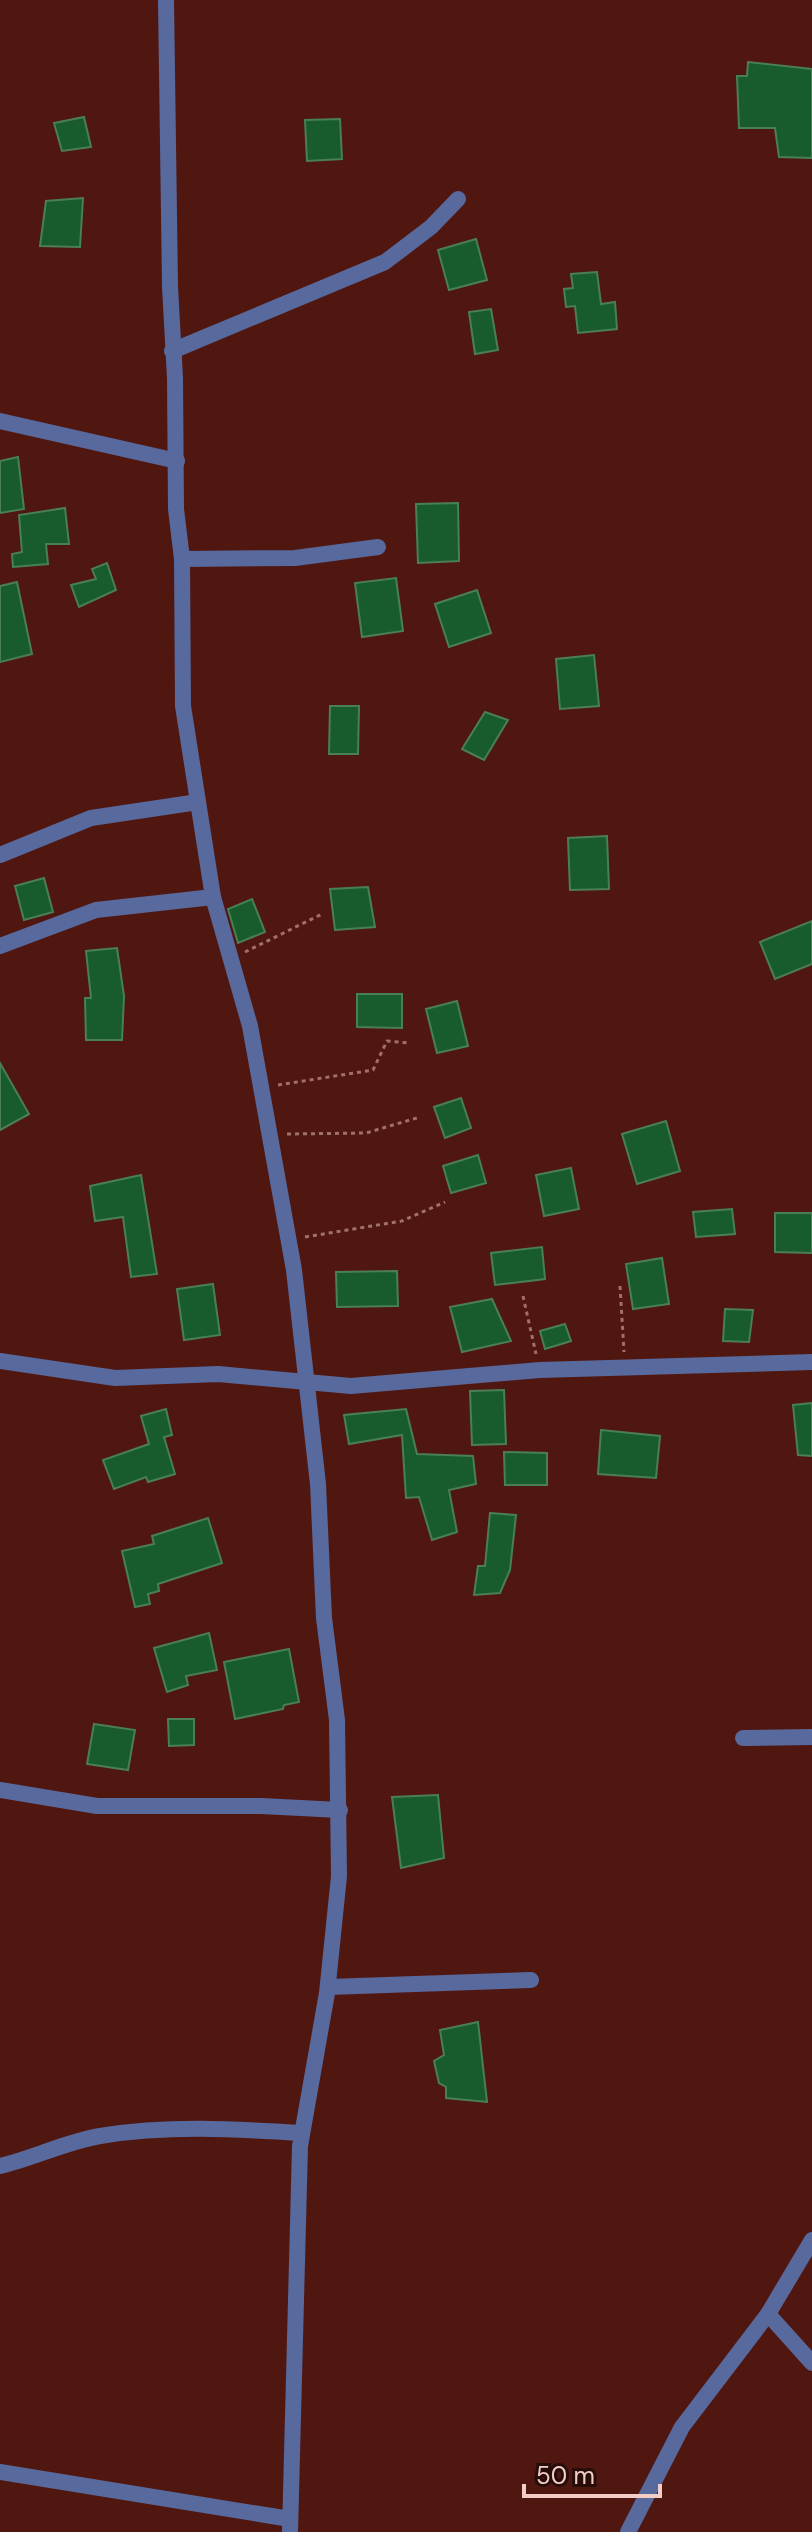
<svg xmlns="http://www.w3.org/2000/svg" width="812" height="2532" viewBox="0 0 812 2532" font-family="'DM Sans',sans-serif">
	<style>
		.building { fill: #185c2c; stroke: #4a7f55; stroke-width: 2 }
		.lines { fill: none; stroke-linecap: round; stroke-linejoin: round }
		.path { stroke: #a0716a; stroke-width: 3; stroke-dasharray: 4 4; stroke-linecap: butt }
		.minor { stroke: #58699d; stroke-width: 16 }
	</style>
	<rect width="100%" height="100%" fill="#501711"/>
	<g class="building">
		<path d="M748,62l64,7v89l-33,-1 -4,-29h-36l-2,-52h10z"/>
		<path d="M84,117l7,30 -29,4 -8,-28z"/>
		<path d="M340,119l2,40 -35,2 -2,-41z"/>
		<path d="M83,198l-3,49 -40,-1 6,-45z"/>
		<path d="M476,239l11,41 -38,10 -11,-40z"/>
		<path d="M597,272l4,32 14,-2 2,27 -39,4 -3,-27 -9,1 -2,-18 9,-1 -2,-14z"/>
		<path d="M491,309l7,41 -23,4 -6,-42z"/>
		<path d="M18,457l6,52 -24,4v-52z"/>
		<path d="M458,503l1,58 -41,2 -2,-59z"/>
		<path d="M65,508l4,36h-23l2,20 -35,3 -1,-13 10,-2 -3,-37z"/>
		<path d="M107,563l9,27 -37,17 -8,-22 25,-6 -4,-10z"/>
		<path d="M396,578l7,53 -41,6 -7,-54z"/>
		<path d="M17,582l15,72 -32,8v-76z"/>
		<path d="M477,590l14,43 -42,14 -14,-43z"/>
		<path d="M594,655l5,51 -39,3 -4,-50z"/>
		<path d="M330,706h29l-1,48h-29z"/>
		<path d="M485,712l23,8 -24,40 -22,-11z"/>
		<path d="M607,836l2,53 -39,1 -2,-52z"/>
		<path d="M44,878l9,34 -29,8 -9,-34z"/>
		<path d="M368,887l7,40 -40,3 -5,-41z"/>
		<path d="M252,899l13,33 -27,11 -10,-34z"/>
		<path d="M812,921v43l-37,15 -15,-37z"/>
		<path d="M117,948l7,48 -2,44h-36l-1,-42h6l-5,-47z"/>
		<path d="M357,994h45v34l-45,-1z"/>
		<path d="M457,1001l11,45 -31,7 -11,-44z"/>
		<path d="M0,1063l29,51 -29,16z"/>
		<path d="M461,1098l10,30 -26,10 -11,-31z"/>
		<path d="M666,1121l14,50 -43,13 -15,-50z"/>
		<path d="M478,1155l8,28 -35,10 -8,-27z"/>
		<path d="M571,1168l8,41 -35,7 -8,-41z"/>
		<path d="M141,1175l16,99 -26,3 -8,-60 -28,4 -5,-35z"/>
		<path d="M732,1209l3,25 -39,3 -3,-25z"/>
		<path d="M775,1213h37v40l-37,-1z"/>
		<path d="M542,1247l3,32 -50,6 -4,-32z"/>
		<path d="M662,1258l7,46 -36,5 -7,-45z"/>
		<path d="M397,1271l1,35 -61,1 -1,-35z"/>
		<path d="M213,1284l7,51 -36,5 -7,-51z"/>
		<path d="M492,1299l19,42 -49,11 -12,-45z"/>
		<path d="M725,1309l28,1 -4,32 -26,-1z"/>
		<path d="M565,1324l6,17 -26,8 -5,-18z"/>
		<path d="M504,1390l2,54 -34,1 -2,-54z"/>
		<path d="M812,1403v53l-14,-1 -5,-50z"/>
		<path d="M166,1409l6,26 -8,2 11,37 -27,8 -2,-5 -32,12 -11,-29 46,-16 -8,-28z"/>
		<path d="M406,1409l11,45 56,2 3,28 -27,6 8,42 -25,8 -13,-43 -13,1 -4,-63 -53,9 -5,-29z"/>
		<path d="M601,1430l59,6 -4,42 -58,-4z"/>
		<path d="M504,1452l43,1v32h-42z"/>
		<path d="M490,1513l26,2 -6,55 -10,23 -26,2 4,-29h7z"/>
		<path d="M208,1518l14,45 -64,21 1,7 -11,3 2,10 -15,3 -13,-56 32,-7 -2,-8z"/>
		<path d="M209,1633l8,37 -31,6 2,9 -21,7 -13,-44z"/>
		<path d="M289,1649l10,53 -15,3 -1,4 -48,10 -11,-57z"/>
		<path d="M168,1719h26v26l-25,1z"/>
		<path d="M94,1724l41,6 -7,40 -41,-6z"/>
		<path d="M438,1795l6,63 -43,10 -9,-71z"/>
		<path d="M478,2022l9,80 -41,-4v-11l-7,-4 -5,-22 10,-6 -4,-25z"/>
	</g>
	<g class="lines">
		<g class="path">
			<path d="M245,952l77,-38"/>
			<path d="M278,1085l95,-15 14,-29 22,2"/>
			<path d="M287,1134l79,-1 54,-16"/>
			<path d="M305,1237l97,-16 43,-19"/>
			<path d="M620,1286l4,66"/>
			<path d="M523,1296l13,58"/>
		</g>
		<g class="minor">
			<path d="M166,0l4,287 5,91 1,131 6,50 1,147 30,191 37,129 44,244 24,214 6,134 13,102 2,156 -12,117 -27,153 -10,386"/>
			<path d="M172,351l213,-89 46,-35 27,-28"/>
			<path d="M0,421l177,40"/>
			<path d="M182,559l113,-1 83,-11"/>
			<path d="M0,855l91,-37 107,-16"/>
			<path d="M0,946l96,-36 117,-13"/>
			<path d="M0,1361l115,17 103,-4 133,12 189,-16 272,-8"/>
			<path d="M743,1738l69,-1"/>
			<path d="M0,1790l97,16h164l79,4"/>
			<path d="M328,1987l203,-7"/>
			<path d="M0,2166c34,-8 65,-24 100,-30 68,-11 134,-7 202,-3"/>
			<path d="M768,2314l44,49"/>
			<path d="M0,2472l290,47"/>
			<path d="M628,2532l54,-105 86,-113 44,-74"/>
		</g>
	</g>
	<path d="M524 2484v12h136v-12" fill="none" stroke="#f3cec7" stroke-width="4"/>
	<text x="536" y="2484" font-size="24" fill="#f3cec7" stroke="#260d09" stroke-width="6" paint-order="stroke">50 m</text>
</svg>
